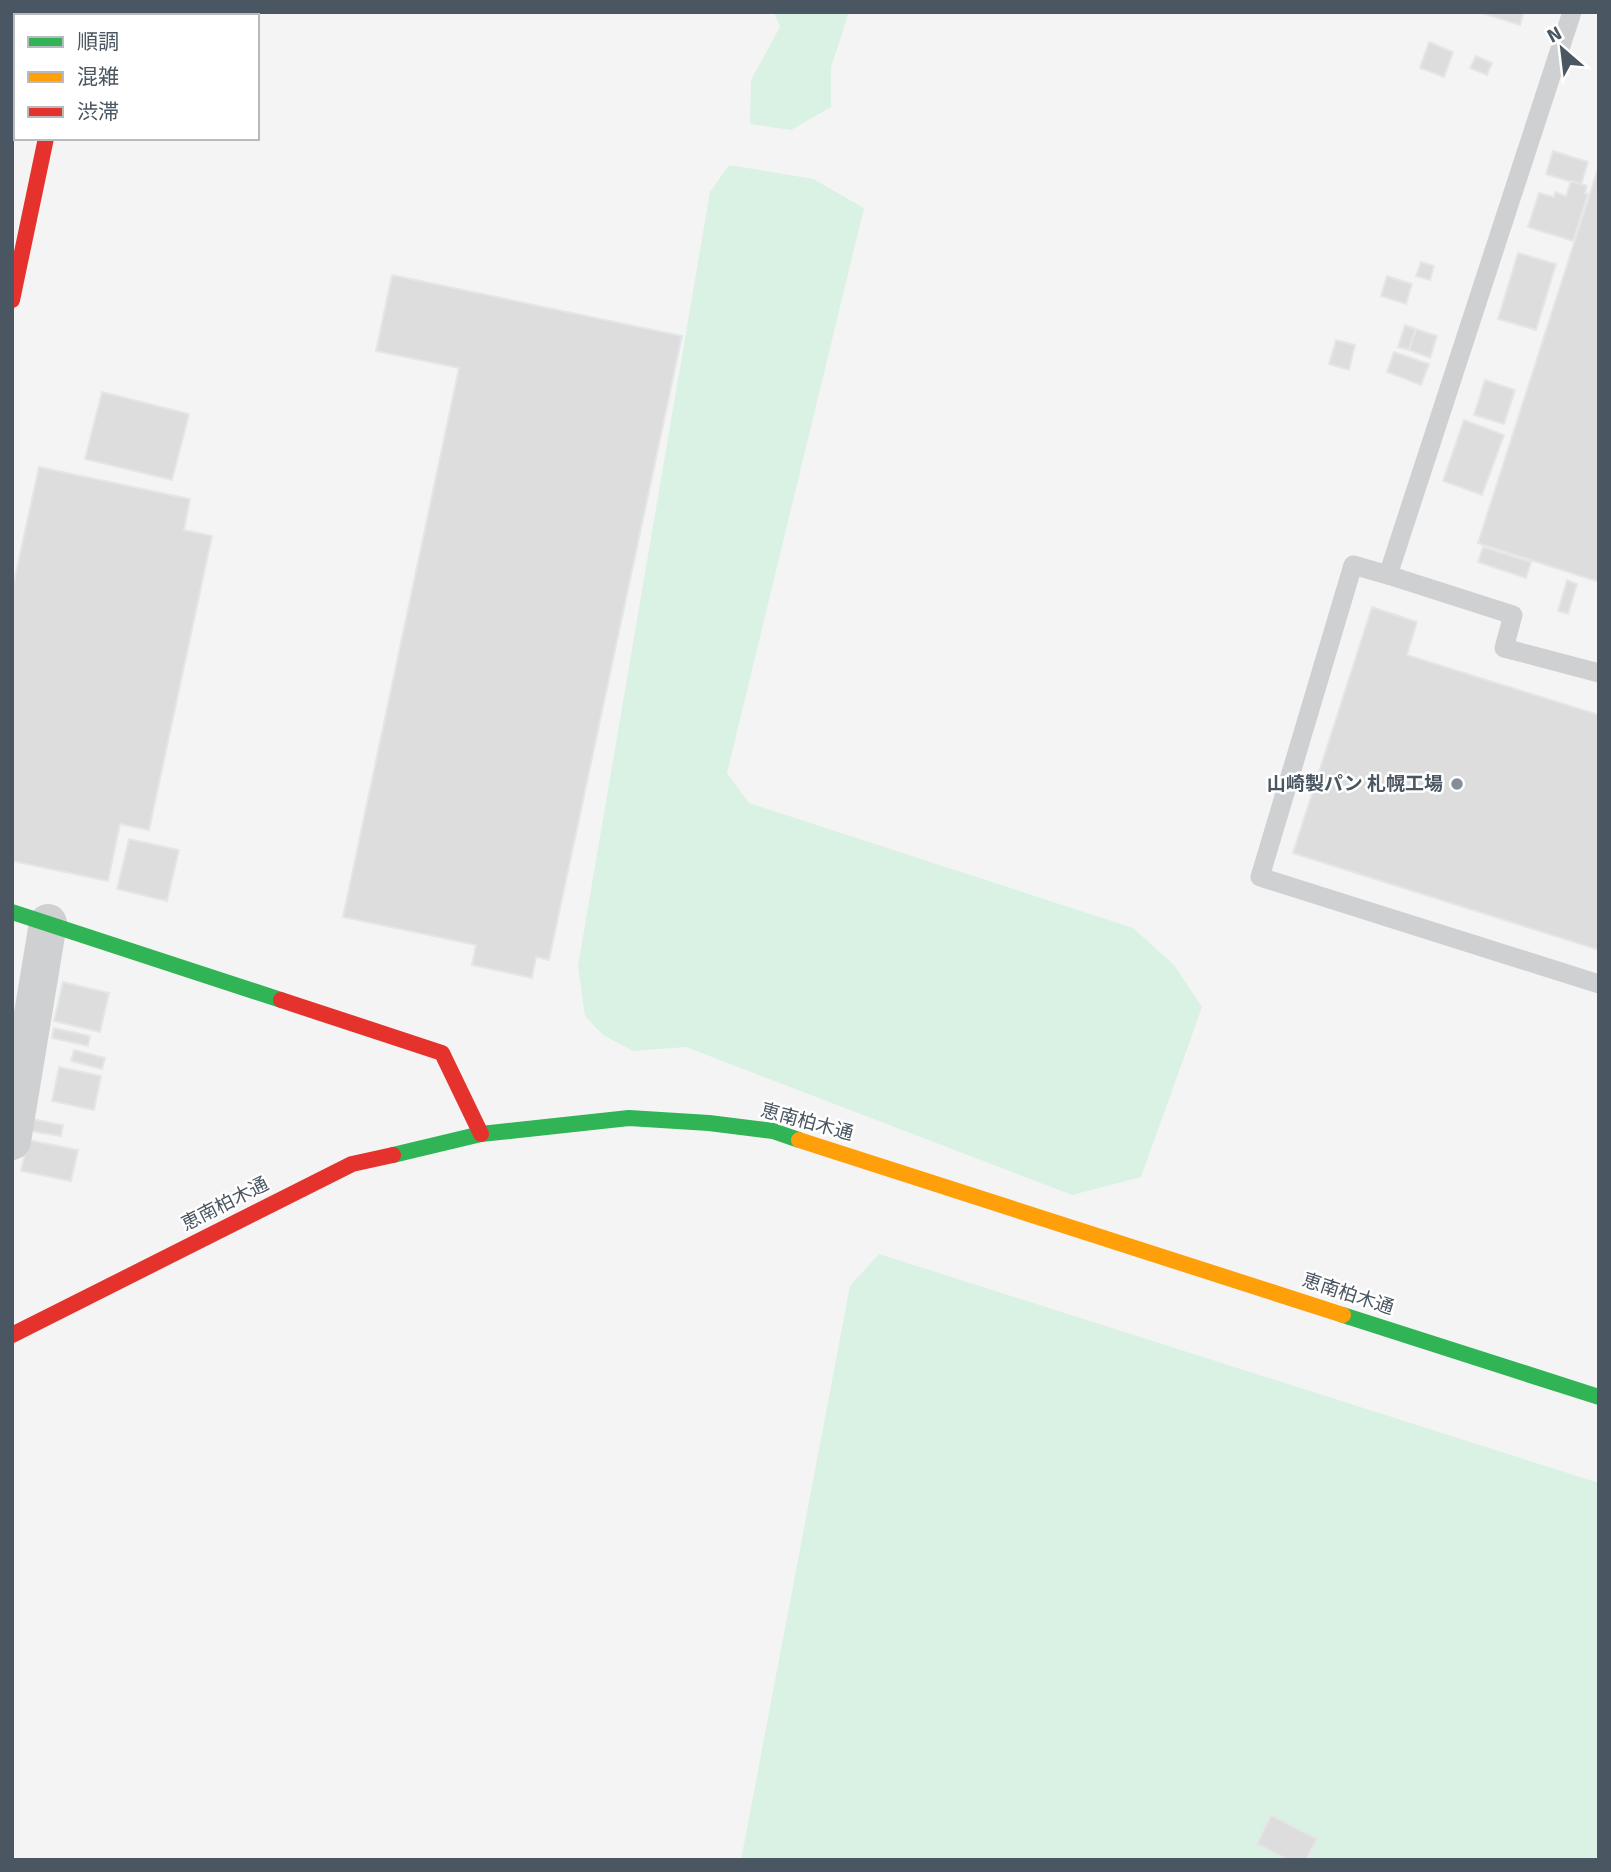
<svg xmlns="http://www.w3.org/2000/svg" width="1611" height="1872" viewBox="0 0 1611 1872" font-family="Signika,'Noto Sans JP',sans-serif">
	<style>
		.green { fill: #d9f2e3 }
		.building { fill: #ddddde; stroke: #e5e6e7; stroke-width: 2 }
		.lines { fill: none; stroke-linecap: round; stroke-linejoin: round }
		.lane { stroke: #ced0d2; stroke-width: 19 }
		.street { stroke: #ced0d2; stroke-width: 38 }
		.fast { stroke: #30b455; stroke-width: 16 }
		.slow { stroke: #ff9f0a; stroke-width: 16 }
		.jam { stroke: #e5322d; stroke-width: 16 }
		.poi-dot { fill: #868d94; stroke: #fff; stroke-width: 2.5 }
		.labels { text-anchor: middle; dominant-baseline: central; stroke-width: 5; stroke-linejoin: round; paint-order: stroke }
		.poi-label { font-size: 19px; font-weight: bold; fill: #4a5661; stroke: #fff; text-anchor: end }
		.street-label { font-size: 19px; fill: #4a5661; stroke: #fff }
	</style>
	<rect width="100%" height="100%" fill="#f4f4f4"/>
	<g class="green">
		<path d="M774,12h75l-18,55v40l-40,23 -41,-6 1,-44 29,-53z"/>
		<path d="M729,165l84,14 51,29 -137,565 22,30 384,125 41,37 28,42 -61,170 -69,18 -386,-148 -53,4 -30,-16 -18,-19 -7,-50 132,-774z"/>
		<path d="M879,1254l720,229v377h-858l109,-574z"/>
	</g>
	<g class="building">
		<path d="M1479,12h45l-4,13z"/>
		<path d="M1429,42l24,10 -9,25 -24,-9z"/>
		<path d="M1476,56l16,7 -5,12 -17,-7z"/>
		<path d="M1553,151l35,11 -7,23 -35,-11z"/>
		<path d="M1599,165v417l-121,-39z"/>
		<path d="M1571,181l16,5 -2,7 3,1 -15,47 -45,-14 11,-34 15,4 1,-5 11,4z"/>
		<path d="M1518,253l38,11 -20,66 -38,-11z"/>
		<path d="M1421,262l13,4 -4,14 -14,-4z"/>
		<path d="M392,275l290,61 -133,624 -13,-3 -4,21 -60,-13 4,-20 -133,-28 116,-549 -83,-17z"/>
		<path d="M1387,276l25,8 -6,20 -25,-8z"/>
		<path d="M1405,325l11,4 -7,21 -11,-3z"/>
		<path d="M1416,329l21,7 -7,22 -21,-8z"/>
		<path d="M1336,340l19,5 -6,25 -20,-6z"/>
		<path d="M1394,352l35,12 -8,21 -34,-13z"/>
		<path d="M1485,380l30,10 -11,34 -30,-9z"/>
		<path d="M102,392l87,22 -17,66 -87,-21z"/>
		<path d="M1464,420l40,15 -22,60 -39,-14z"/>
		<path d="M39,467l151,32 -6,31 28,6 -63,294 -29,-6 -12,57 -96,-20v-270z"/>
		<path d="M1483,547l48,15 -5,16 -48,-16z"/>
		<path d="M1567,580l10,4 -9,30 -10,-3z"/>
		<path d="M1372,607l45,15 -10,33 192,60v235l-306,-97z"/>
		<path d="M129,839l50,11 -12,51 -50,-12z"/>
		<path d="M63,982l46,11 -9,39 -46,-11z"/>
		<path d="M54,1028l36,8 -2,10 -36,-8z"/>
		<path d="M74,1050l31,8 -3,11 -31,-8z"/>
		<path d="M59,1067l42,9 -7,34 -42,-9z"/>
		<path d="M32,1119l31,6 -2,11 -32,-5z"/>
		<path d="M28,1140l50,10 -7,31 -50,-10z"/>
		<path d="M1271,1815l46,24 -11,21h-18l-31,-16z"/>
	</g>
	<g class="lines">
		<g class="lane">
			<path d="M1572,12l-184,563 -35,-10 -93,312 339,107"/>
			<path d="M1388,575l125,40 -9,33 95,25"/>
		</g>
		<g class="street">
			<path d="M12,120l4,1"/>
			<path d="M12,1141l36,-218"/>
		</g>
		<g class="fast">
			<path d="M12,912l269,88"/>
			<path d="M393,1155l88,-21 148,-16 80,5 64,8 26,9"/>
			<path d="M1343,1315l256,82"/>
		</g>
		<path class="slow" d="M799,1140l544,175"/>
		<g class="jam">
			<path d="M12,300l34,-162"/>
			<path d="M281,1000l161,53 39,81"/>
			<path d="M12,1335l340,-171 41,-9"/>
		</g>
	</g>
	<circle class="poi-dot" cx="1457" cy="784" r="7"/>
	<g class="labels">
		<g class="poi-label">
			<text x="1443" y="784">山崎製パン 札幌工場</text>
		</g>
		<g class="street-label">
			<text transform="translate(807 1122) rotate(15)">恵南柏木通</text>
			<text transform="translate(225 1204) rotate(-27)">恵南柏木通</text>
			<text transform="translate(1348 1294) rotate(18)">恵南柏木通</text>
		</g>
	</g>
	<rect width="1611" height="1872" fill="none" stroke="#4a5661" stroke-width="28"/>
	<rect x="14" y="14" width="245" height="126" fill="#ffffff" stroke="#b7bbc0" stroke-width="2"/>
	<rect x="28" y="37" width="35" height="10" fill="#30b455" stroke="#b7bbc0" stroke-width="2"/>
	<text x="77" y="49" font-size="21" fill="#4a5661">順調</text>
	<rect x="28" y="72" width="35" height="10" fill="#ff9f0a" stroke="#b7bbc0" stroke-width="2"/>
	<text x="77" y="84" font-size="21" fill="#4a5661">混雑</text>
	<rect x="28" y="107" width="35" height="10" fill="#e5322d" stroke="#b7bbc0" stroke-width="2"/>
	<text x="77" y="119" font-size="21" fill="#4a5661">渋滞</text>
	<g transform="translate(1562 49) rotate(332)" stroke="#ffffff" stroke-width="5" paint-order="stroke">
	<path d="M0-5L12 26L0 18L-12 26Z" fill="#4a5661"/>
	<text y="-10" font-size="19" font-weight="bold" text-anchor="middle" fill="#4a5661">N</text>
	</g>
</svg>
